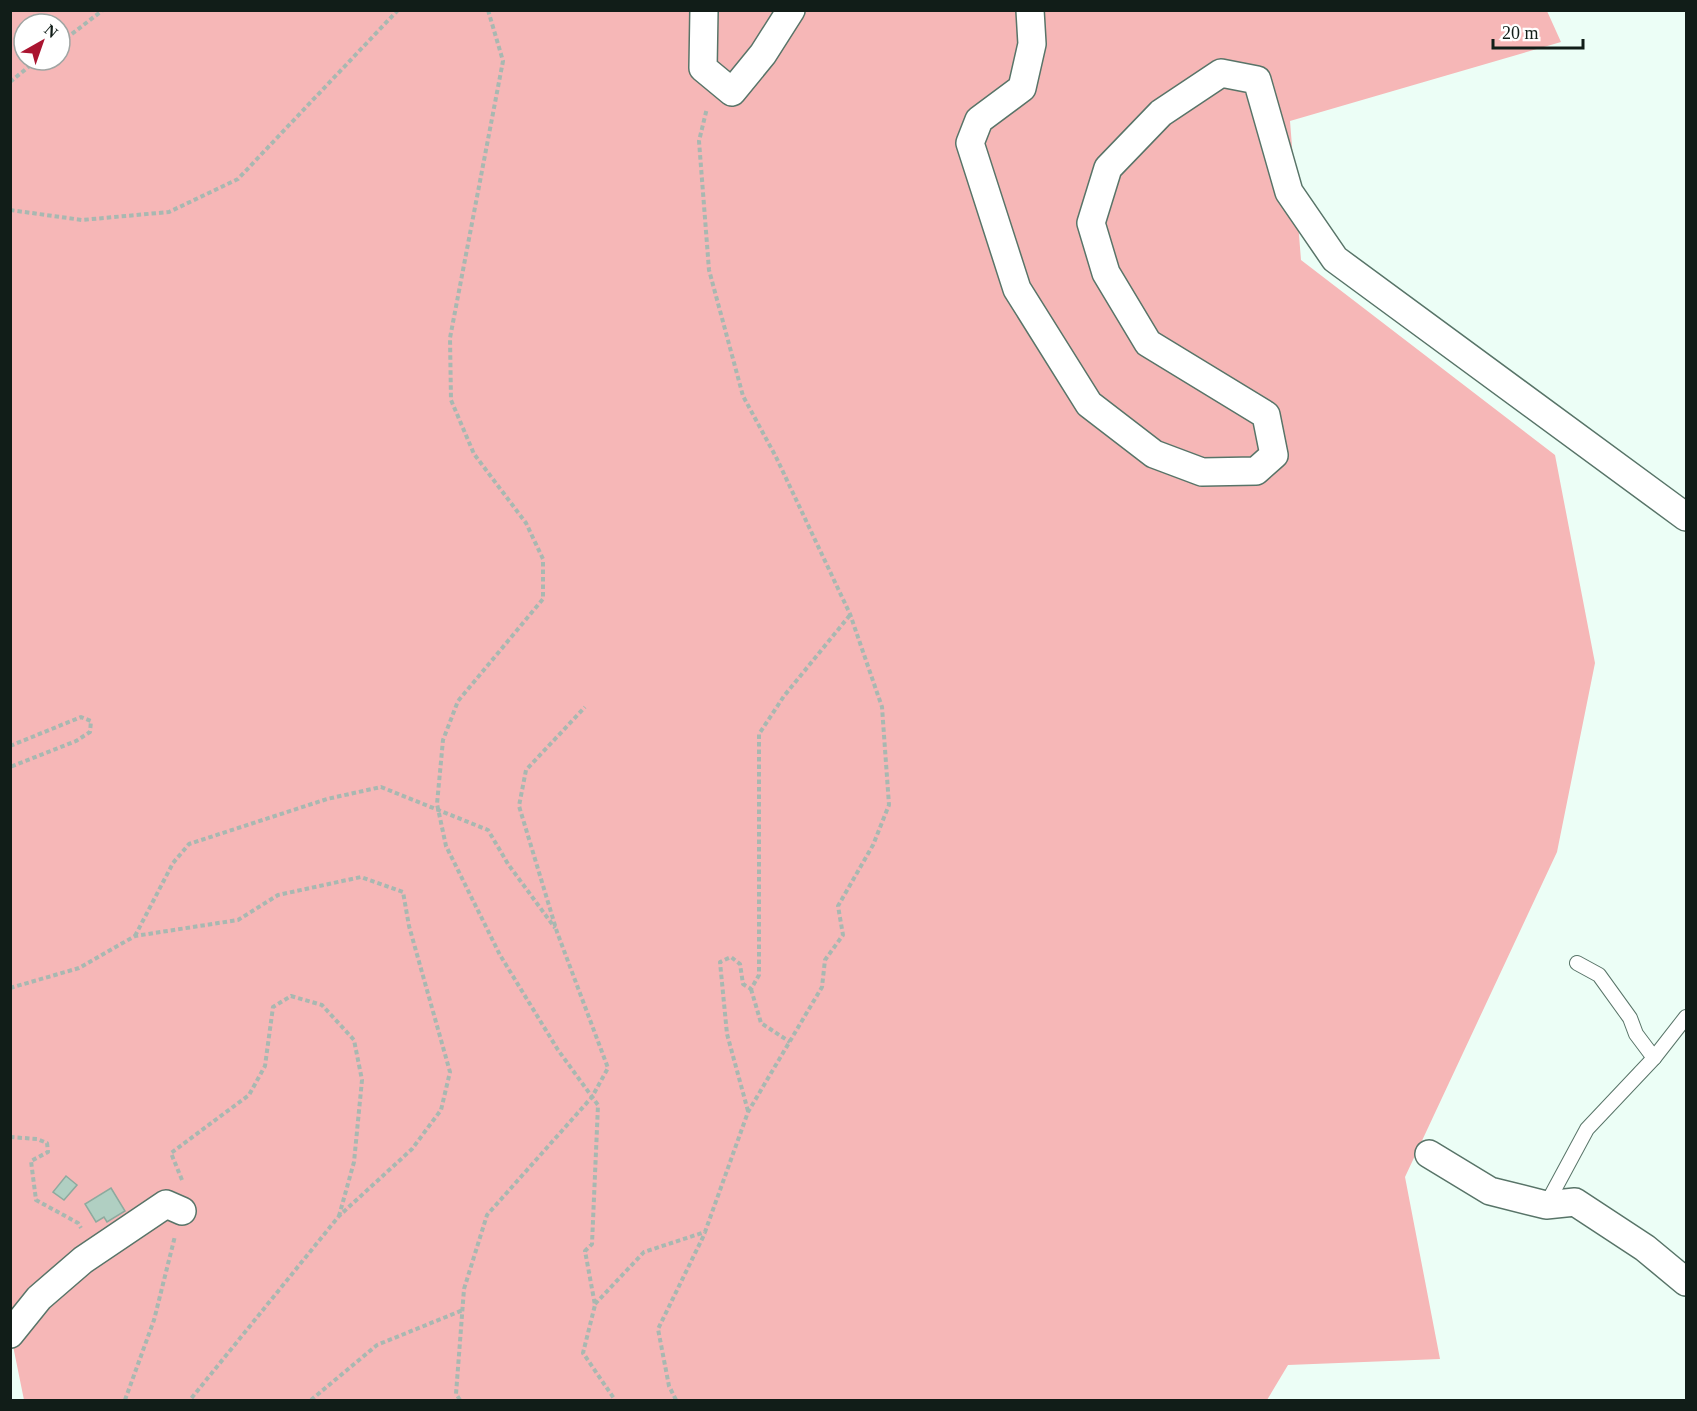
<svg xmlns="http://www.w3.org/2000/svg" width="1697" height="1411" viewBox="0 0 1697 1411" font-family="Georgia,serif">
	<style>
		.green { fill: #f6b7b7; fill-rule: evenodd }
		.building { fill: #b0cfc2; stroke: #8daa9e; stroke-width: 1.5 }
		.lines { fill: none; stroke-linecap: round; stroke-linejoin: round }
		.service-casing { stroke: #587468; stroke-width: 16 }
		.minor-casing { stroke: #587468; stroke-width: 30 }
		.path { stroke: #a8b8b1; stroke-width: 4; stroke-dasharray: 4.5 3; stroke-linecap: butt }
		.service { stroke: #fff; stroke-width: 14 }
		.minor { stroke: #fff; stroke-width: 27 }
	</style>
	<rect width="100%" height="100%" fill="#ecfef6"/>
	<path class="green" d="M10,11h1537l14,31 -271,79 11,139 254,195 40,208 -38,189 -152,325 35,182 -152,6 -21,35h-1243l-14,-69zM24,24h36v36h-36z"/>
	<g class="building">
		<path d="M66,1176l11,9 -13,15 -11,-8z"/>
		<path d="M111,1188l14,23 -18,11 -3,-5 -8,5 -11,-18z"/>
	</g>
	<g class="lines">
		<defs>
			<g id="service">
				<path d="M1577,963l22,12 31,43 6,16 18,24"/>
				<path d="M1546,1205l41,-76 67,-71 32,-41"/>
			</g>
			<g id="minor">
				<path d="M704,10l-1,58 29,24 31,-38 28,-44"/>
				<path d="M1030,10l2,34 -10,44 -43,32 -9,23 47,146 72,115 65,50 48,18 54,-1 18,-16 -8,-40 -118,-72 -42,-70 -15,-50 17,-55 53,-55 60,-40 36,7 32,112 46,67 351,258"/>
				<path d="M1429,1154l61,37 56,14 29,-3 70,46 41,34"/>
				<path d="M10,1334l29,-36 44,-38 83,-56 16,7"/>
			</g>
		</defs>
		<use href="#service" class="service-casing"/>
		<use href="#minor" class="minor-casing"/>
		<g class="path">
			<path d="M488,10l15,51 -53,277 1,62 23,54 52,69 17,36v40l-85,102 -15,39 -6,64 9,42 54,109 58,95 40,55 -6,139 -7,7 10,54 -12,48 32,47"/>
			<path d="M60,43l43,-33"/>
			<path d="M10,82l27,-22"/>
			<path d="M10,210l72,10 87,-8 69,-33 160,-169"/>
			<path d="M10,746l71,-29 10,4 -1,11 -14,9 -66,26"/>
			<path d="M135,936l38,-73 16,-19 138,-45 54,-12 107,43 20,34 47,64"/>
			<path d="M10,988l69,-20 56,-32 103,-16 40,-25 83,-18 42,15 6,34 41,146 -9,38 -29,39 -73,67 -149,184"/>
			<path d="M751,989l10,34 29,19"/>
			<path d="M748,1111l-21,-77 -7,-72 11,-5 9,7 3,20 8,5 8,-14v-241l25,-38 66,-81"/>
			<path d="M10,1137l27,2 10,4 1,9 -17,9 5,39 42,23 3,5"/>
			<path d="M182,1180l-11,-27 78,-58 16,-29 8,-59 18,-11 31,9 32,35 8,40 -8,82 -15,54"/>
			<path d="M595,1304l49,-52 61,-20 43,-120 74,-125 3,-27 18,-25 -5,-29 35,-61 16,-40 -7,-98 -32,-93 -74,-157 -33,-61 -34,-126 -10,-129 8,-33"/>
			<path d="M125,1400l29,-80 21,-84"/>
			<path d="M311,1400l66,-55 86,-35"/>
			<path d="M460,1400l-4,-6 8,-105 23,-74 105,-118 16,-29 -51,-136 -38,-126 7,-36 59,-63"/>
			<path d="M676,1400l-7,-14 -11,-57 47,-96"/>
		</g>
		<use href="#service" class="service"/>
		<use href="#minor" class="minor"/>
	</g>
	<rect width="1697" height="1411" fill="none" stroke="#111d18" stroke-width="24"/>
	<g transform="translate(42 42) rotate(40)"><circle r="28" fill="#ffffff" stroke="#a0a5a3" stroke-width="1.5"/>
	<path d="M0-4.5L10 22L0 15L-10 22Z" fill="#aa1430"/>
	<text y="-9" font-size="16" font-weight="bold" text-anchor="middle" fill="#111d18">N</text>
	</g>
	<path d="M1493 39v9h90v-9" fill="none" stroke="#111d18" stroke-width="3"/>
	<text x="1502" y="39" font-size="18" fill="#111d18" stroke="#ffffff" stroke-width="4.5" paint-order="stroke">20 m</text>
</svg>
